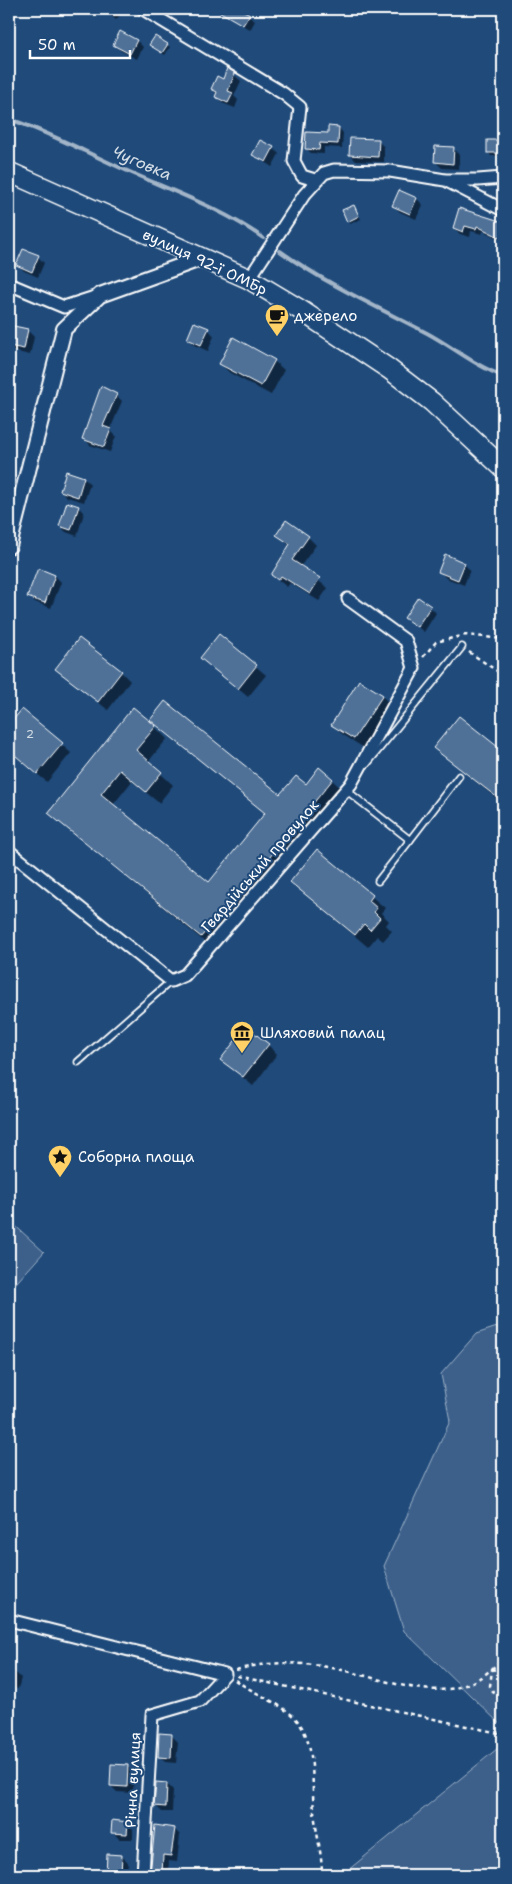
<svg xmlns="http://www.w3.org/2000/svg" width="512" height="1884" viewBox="0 0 512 1884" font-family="'Shantell Sans',sans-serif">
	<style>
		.green { fill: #3c618b; stroke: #9eb0c5 }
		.shadow { fill: #0007 }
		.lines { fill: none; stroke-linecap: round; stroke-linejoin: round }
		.stream { stroke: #a3b5c8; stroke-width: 4 }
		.building { fill: #507197; stroke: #fff }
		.service-casing { stroke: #fff; stroke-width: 9 }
		.minor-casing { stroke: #fff; stroke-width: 15 }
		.tertiary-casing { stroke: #fff; stroke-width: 18 }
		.trunk-casing { stroke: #fff; stroke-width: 22 }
		.path { stroke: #fff; stroke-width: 2.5; stroke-dasharray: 4 4; stroke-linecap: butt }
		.service { stroke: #1f4a7a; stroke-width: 5.5 }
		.minor { stroke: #1f4a7a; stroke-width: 11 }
		.tertiary { stroke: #1f4a7a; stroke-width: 14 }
		.trunk { stroke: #1f4a7a; stroke-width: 19 }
		.labels { text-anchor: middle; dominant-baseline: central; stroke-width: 4; stroke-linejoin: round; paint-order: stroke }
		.number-label { font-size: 12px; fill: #d3dce5 }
		.street-label { font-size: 15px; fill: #fff; stroke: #1f4a7a }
		.poi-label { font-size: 15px; fill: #fff; stroke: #1f4a7a; text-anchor: start }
		.water-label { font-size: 16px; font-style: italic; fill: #d8e0e8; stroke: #1f4a7a }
	</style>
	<rect width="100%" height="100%" fill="#1f4a7a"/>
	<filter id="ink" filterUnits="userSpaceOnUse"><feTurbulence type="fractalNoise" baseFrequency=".02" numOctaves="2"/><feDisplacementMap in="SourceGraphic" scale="10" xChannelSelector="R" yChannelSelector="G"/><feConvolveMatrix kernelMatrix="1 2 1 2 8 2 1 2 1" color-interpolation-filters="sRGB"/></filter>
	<g filter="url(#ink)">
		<g class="green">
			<path d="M9,1220l35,32 -35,39z"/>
			<path d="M503,1325v402l-99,-96 -20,-65 66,-145 -9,-47 35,-40z"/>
			<path d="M503,1744v131h-161z"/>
		</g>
		<g class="shadow">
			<path d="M104,9h14l4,4 -6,7z"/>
			<path d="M232,9h6l17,12 -5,9 -22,-15z"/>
			<path d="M121,33l16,8 6,6 -6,12 -16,-8 -6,-6z"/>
			<path d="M167,45l3,2 -5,8 -11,-7z"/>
			<path d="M228,70l13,11 -7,15 4,4 -3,8 -13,-5 -9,-14 10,-9z"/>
			<path d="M339,128l4,5 -1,15 -18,-1v7l-13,-1 -5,-5z"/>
			<path d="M378,141l6,6v15l-28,-1 -6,-6z"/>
			<path d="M500,141l2,3 1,12h-12l-2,-3z"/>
			<path d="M273,148l6,6 -7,13 -18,-12z"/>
			<path d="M453,149l7,6 -1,14 -17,-1 -6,-6z"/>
			<path d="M400,192l17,7 6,6 -7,14 -16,-7 -6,-6z"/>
			<path d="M354,206l7,13 -11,5 -2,-3z"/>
			<path d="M460,210l43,14v17l-20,-10 -1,3 -11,-3 -1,6 -10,-3 -6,-6z"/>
			<path d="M38,257l6,6 -6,14 -14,-6 -6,-6z"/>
			<path d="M9,326l19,5 6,6 -4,18 -21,-5z"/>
			<path d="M208,329l6,7 -6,15 -14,-6 -6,-6z"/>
			<path d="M274,361l10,9 -13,25 -41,-22 -10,-9z"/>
			<path d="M116,395l6,6 -12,29 6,6 -6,16 -20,-7 -6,-7z"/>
			<path d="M67,473l17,5 6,6 -6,18 -17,-5 -6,-6z"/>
			<path d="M78,507l6,6 -7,23 -11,-4 -6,-6z"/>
			<path d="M278,535l30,2 8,8 -16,22 28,21 -9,13 -29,-18 -3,4 -15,-12 18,-29z"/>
			<path d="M464,564l6,6 -6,15 -18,-7 -7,-7z"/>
			<path d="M39,570l16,6 6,6 -10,26 -16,-6 -6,-6z"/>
			<path d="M430,607l6,6 -12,19 -18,-14z"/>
			<path d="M220,636l46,39 -18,22 -46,-39z"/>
			<path d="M57,669l64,3 9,9 -22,29z"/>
			<path d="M382,696l9,9 -27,43 -22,-14 -10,-10z"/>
			<path d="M22,711l49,42 -24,29 -38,-31v-24z"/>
			<path d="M459,718l44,34v52l-68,-56z"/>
			<path d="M152,719l129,77 25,-10 14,-17 25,23 -132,157 -164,-137 106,-85 12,12 -19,23 25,23 -14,18 -27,-22 -19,24 96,79 57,-70z"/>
			<path d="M317,850l68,58 -4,5 8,8 -3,4 6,6 -9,10 -6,-5 -9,11 -77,-65z"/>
			<path d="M268,1045l9,9 -24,32 -31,-26z"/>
			<path d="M9,1671l6,1 6,6 -3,11 -9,-3z"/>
			<path d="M171,1735l7,7 -2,21 -11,-1 -6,-6z"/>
			<path d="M128,1767l6,6 -1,20 -16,-1 -6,-6z"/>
			<path d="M167,1784l6,6 -1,22h-10l-6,-6z"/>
			<path d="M127,1823l6,6v10h-14l-6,-7z"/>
			<path d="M156,1827l18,2 6,6 -3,27 -8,-1 -1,14h-18z"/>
			<path d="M108,1855l13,1 7,6 -1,13h-20z"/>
		</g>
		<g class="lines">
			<g class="stream">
				<path d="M9,119c40,13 76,33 114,50 48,22 97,38 140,69"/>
				<path d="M280,251c46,33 97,56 147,82 26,14 48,33 76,43"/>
			</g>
		</g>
		<g class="building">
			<path d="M215,9h25l10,5 -7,11z"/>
			<path d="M120,31l17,9 -7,14 -17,-9z"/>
			<path d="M155,36l13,8 -6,9 -13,-8z"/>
			<path d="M227,68l8,5 -7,18 5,2 -5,10 -13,-6 2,-5 -6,-3 6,-13 6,3z"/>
			<path d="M328,126l11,1 -1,17 -18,-1 -1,7 -14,-1 1,-17 22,1z"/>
			<path d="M350,138l29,1 -1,18 -29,-2z"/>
			<path d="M260,140l14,7 -8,15 -14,-7z"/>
			<rect x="487" y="140" width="13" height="13"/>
			<path d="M435,146l19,1 -1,17 -19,-2z"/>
			<path d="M399,190l18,8 -7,16 -18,-8z"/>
			<path d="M354,205l5,11 -12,6 -5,-12z"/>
			<path d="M459,208l44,14v17l-26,-13 -1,3 -11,-3 -2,6 -10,-4z"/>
			<path d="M23,249l16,6 -7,17 -16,-7z"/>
			<path d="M194,322l15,6 -8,17 -14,-6z"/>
			<path d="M9,325l19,4 -4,20 -15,-3z"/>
			<path d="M233,337l42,23 -14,26 -42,-22z"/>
			<path d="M101,386l16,8 -14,32 8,3 -7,18 -22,-8z"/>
			<path d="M66,471l18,6 -6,20 -18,-6z"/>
			<path d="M67,502l12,4 -8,24 -12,-4z"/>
			<path d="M286,520l23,16 -17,24 28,18 -10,16 -29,-18 -3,4 -7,-5 19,-31 -14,-9z"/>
			<path d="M445,554l20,9 -7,17 -20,-8z"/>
			<path d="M38,568l17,7 -10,28 -18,-6z"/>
			<path d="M418,597l13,9 -14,21 -13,-9z"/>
			<path d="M219,634l38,31 -19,24 -38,-31z"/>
			<path d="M79,638l43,33 -24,31 -43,-33z"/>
			<path d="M359,680l24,15 -29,44 -23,-14z"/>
			<path d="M165,701l115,93 16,-18 10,8 13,-17 14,12 -98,121 -2,-2 -32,39 -153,-124 85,-106 23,19 -20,24 26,22 -16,20 -26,-22 -19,24 108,88 56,-69 -115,-93z"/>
			<path d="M22,709l41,34 -26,31 -28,-24v-25z"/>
			<path d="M459,716l44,35v51l-70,-54z"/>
			<path d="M317,849l56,46 -4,6 8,7 -3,4 6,6 -10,12 -6,-6 -9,11 -65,-53z"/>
			<path d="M246,1027l23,17 -26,33 -23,-17z"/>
			<path d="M159,1733l13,1 -1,24 -13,-1z"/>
			<path d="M111,1764l17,1 -1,22 -17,-1z"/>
			<path d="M156,1782l11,1 -1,24 -12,-1z"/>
			<path d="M112,1820l16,2 -1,12 -16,-1z"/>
			<path d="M155,1825l20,3 -4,28 -8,-1 -1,20h-12z"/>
			<path d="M107,1854l15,1 -1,20h-15z"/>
		</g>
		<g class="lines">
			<defs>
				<g id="service">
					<path d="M367,764l95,-117"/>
					<path d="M346,790l64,50 49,-64"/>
					<path d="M378,881l32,-41"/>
					<path d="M78,1062l93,-81"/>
				</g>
				<g id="minor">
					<path d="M143,9l141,85 16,13 -6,54 8,15 13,4"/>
					<path d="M449,182l54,28"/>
					<path d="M249,279l55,-84 20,-22 10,-3 56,1 55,9h33l25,-2"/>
					<path d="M9,284l55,23 34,-11"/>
					<path d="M9,851l162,130 14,-6 166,-191 63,-116 -8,-27 -58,-42"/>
					<path d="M9,1620l216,54 -25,27 -48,14 -9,160"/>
				</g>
				<path id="tertiary" d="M9,546l55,-217 36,-34 100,-36"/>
				<path id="trunk" d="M9,172l240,107 50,30 90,60 43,33 71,66"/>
			</defs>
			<use href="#service" class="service-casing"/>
			<use href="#minor" class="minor-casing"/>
			<use href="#tertiary" class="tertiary-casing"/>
			<use href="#trunk" class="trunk-casing"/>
			<g class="path">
				<path d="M469,652l34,23"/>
				<path d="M423,657l13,-15 30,-7 37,4"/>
				<path d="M503,1668l-11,2 -2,16 5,9 8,3"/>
				<path d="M236,1670c35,-10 71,-8 106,0 59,13 115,43 161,-13"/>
				<path d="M237,1676l266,58"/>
				<path d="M235,1680c18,13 46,23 61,39 21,24 15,63 18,92 2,22 8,42 8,64"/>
			</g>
			<use href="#service" class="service"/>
			<use href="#minor" class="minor"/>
			<use href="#tertiary" class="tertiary"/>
			<use href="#trunk" class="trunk"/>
		</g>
	</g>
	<defs>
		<symbol id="cafe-pin" viewBox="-11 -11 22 30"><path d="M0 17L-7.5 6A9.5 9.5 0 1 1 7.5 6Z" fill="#ffd166" stroke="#1f4a7a"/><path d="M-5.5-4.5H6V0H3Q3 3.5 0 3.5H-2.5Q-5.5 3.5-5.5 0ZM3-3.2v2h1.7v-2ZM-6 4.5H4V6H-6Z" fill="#111"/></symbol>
		<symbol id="museum-pin" viewBox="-11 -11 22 30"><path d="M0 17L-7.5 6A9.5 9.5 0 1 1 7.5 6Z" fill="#ffd166" stroke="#1f4a7a"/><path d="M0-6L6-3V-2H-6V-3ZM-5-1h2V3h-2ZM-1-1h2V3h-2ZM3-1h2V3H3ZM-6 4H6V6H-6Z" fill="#111"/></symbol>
		<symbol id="sight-pin" viewBox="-11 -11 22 30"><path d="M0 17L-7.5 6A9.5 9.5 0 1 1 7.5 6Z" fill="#ffd166" stroke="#1f4a7a"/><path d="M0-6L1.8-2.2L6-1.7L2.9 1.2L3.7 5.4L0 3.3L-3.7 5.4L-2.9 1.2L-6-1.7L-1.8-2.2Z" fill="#111"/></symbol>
	</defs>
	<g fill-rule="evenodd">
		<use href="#cafe-pin" x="263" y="302" width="28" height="38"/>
		<use href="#museum-pin" x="228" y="1019" width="28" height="38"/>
		<use href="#sight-pin" x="46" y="1143" width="28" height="38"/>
	</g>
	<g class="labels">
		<g class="number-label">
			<text x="30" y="734">2</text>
		</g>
		<g class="street-label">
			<text transform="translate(205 262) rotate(25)">вулиця 92-ї ОМБр</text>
			<text transform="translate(260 866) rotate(-49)">Гвардійський провулок</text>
			<text transform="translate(133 1780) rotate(-87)">Річна вулиця</text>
		</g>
		<g class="poi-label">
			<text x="294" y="316">джерело</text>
			<text x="260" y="1033">Шляховий палац</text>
			<text x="78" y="1157">Соборна площа</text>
		</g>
		<g class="water-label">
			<text transform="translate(142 163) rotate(23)">Чуговка</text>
		</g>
	</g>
	<rect width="512" height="1884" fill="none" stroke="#1f4a7a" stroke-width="30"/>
	<rect x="15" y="15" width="482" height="1854" fill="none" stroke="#fff" stroke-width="2" filter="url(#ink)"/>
	<path d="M30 50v8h100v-8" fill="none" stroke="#ffffff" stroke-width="2.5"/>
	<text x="38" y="50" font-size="15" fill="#ffffff" stroke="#1f4a7a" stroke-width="4" paint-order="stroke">50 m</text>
</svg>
